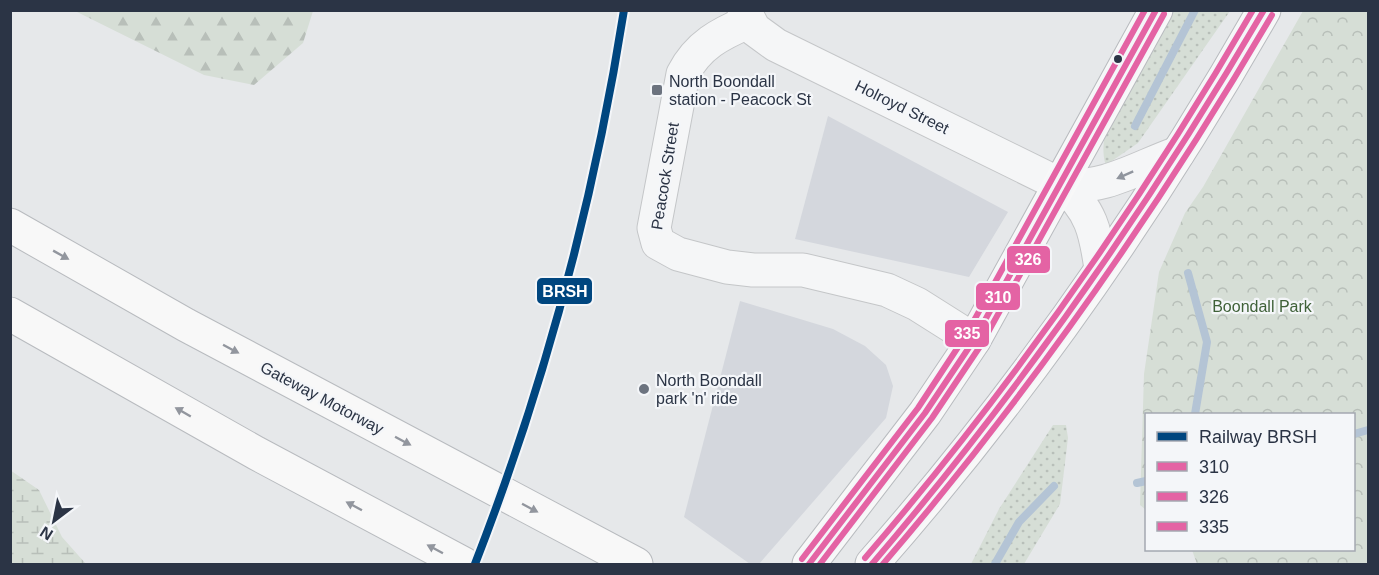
<svg xmlns="http://www.w3.org/2000/svg" width="1379" height="575" viewBox="0 0 1379 575" font-family="Helvetica,sans-serif">
	<style>
		.built { fill: #d4d7dd }
		.grass { fill: url(#grass-dots) }
		.forest { fill: url(#forest-firs) }
		.wetland { fill: url(#wetland-marsh) }
		.park { fill: url(#park-crowns) }
		.lines { fill: none; stroke-linecap: round; stroke-linejoin: round }
		.stream { stroke: #b4c4d5; stroke-width: 8 }
		.minor-casing { stroke: #c4c6c8; stroke-width: 35 }
		.highway-casing { stroke: #b8bbbf; stroke-width: 35 }
		.minor { stroke: #f5f6f7; stroke-width: 33 }
		.highway { stroke: #f8f8f8; stroke-width: 33 }
		.bus-1-casing { stroke: #f4f6f9; stroke-width: 10 }
		.bus-2-casing { stroke: #f4f6f9; stroke-width: 10 }
		.bus-3-casing { stroke: #f4f6f9; stroke-width: 10 }
		.bus-1 { stroke: #e463a4; stroke-width: 6 }
		.bus-2 { stroke: #e463a4; stroke-width: 6 }
		.bus-3 { stroke: #e463a4; stroke-width: 6 }
		.rail-1-casing { stroke: #f4f6f9; stroke-width: 12 }
		.rail-1 { stroke: #00467f; stroke-width: 8 }
		.oneway { fill: #90959e }
		.oneway2 { fill: #92969e }
		.bus-dot { fill: #2b3445; stroke: #f4f6f9; stroke-width: 2 }
		.poi-dot { fill: #6c737f; stroke: #f4f6f9; stroke-width: 2 }
		.labels { text-anchor: middle; dominant-baseline: central; stroke-width: 4.5; stroke-linejoin: round; paint-order: stroke }
		.poi-label { font-size: 16px; fill: #2b3445; stroke: #f4f6f9; text-anchor: start }
		.street-label { font-size: 16px; fill: #2b3445; stroke: #f4f6f9 }
		.park-label { font-size: 16px; fill: #3f6138; stroke: #f4f6f9 }
		.line-badge { stroke: #f4f6f9; stroke-width: 2 }
		.badge-label { font-size: 16px; text-anchor: middle; font-weight: bold; fill: #fff }
	</style>
	<defs>
		<pattern id="grass-dots" width="8" height="8" patternUnits="userSpaceOnUse" patternTransform="scale(1.5)"><rect width="8" height="8" fill="#d6ded6"/><path d="M2 2h.1M6 6h.1" fill="none" stroke="#b8bfb9" stroke-width="1.8" stroke-linecap="round"/></pattern>
		<pattern id="forest-firs" width="22" height="20" patternUnits="userSpaceOnUse" patternTransform="scale(1.5)"><rect width="22" height="20" fill="#d6ded6"/><path d="M5 1l3.5 6h-7zM16 11l3.5 6h-7z" fill="#b8bfb9"/></pattern>
		<pattern id="wetland-marsh" width="20" height="14" patternUnits="userSpaceOnUse" patternTransform="scale(1.5)"><rect width="20" height="14" fill="#d6ded6"/><path d="M1 5h8M5 5V1M11 12h8M15 12V8" fill="none" stroke="#b8bfb9"/></pattern>
		<pattern id="park-crowns" width="20" height="18" patternUnits="userSpaceOnUse" patternTransform="scale(1.5)"><rect width="20" height="18" fill="#d6ded6"/><path d="M2 6a3 3 0 1 1 6 0M12 15a3 3 0 1 1 6 0" fill="none" stroke="#b8bfb9"/></pattern>
	</defs>
	<rect width="100%" height="100%" fill="#e6e8ea"/>
	<g class="built">
		<path d="M828,116l180,96 -39,65 -174,-38z"/>
		<path d="M740,301l93,28 32,17 21,19 7,21 -7,32 -127,146h-9l-66,-47z"/>
	</g>
	<g class="grass">
		<path d="M1162,11h68l-92,132 -32,22c-14,-40 37,-117 56,-154z"/>
		<path d="M1053,425h13l2,13 -8,66 -36,60h-53l28,-55z"/>
	</g>
	<path class="forest" d="M75,11h238l-10,32 -49,42 -50,-10z"/>
	<path class="wetland" d="M10,470l29,20 23,47 24,27h-75z"/>
	<path class="park" d="M1303,11h65v553h-171l-5,-14h162v-136h-208v96l-6,-5 4,-131 15,-102 26,-59 18,-26z"/>
	<g class="lines">
		<g class="stream">
			<path d="M1135,126l60,-116"/>
			<path d="M1188,273l19,69 -12,72"/>
			<path d="M1354,434l14,-4"/>
			<path d="M1137,483l9,-2"/>
			<path d="M995,564l24,-42 35,-36"/>
		</g>
		<defs>
			<g id="minor">
				<path d="M744,10l10,19 22,16 285,140c30,23 35,48 40,84"/>
				<path d="M748,22c-28,12 -50,23 -65,52l-29,154 4,15 20,11 49,13 26,3h50l84,20 30,14 57,36"/>
				<path d="M1061,185c44,5 77,-18 117,-32"/>
			</g>
			<g id="highway">
				<path d="M10,225l176,100 450,239"/>
				<path d="M10,314l246,139 208,111"/>
				<path d="M809,564l116,-151 49,-73 182,-330"/>
				<path d="M872,564c149,-169 280,-357 392,-554"/>
			</g>
		</defs>
		<use href="#minor" class="minor-casing"/>
		<use href="#highway" class="highway-casing"/>
		<use href="#minor" class="minor"/>
		<use href="#highway" class="highway"/>
		<defs>
			<g id="bus-1">
				<path d="M809,564l116,-151 49,-73 182,-330"/>
				<path d="M872,564c148,-173 277,-357 392,-554"/>
			</g>
			<g id="bus-2">
				<path d="M820,564l112,-146 49,-73 183,-331"/>
				<path d="M883,564c147,-171 275,-354 389,-549"/>
			</g>
			<g id="bus-3">
				<path d="M865,558c147,-171 275,-353 388,-548"/>
				<path d="M802,559l116,-151 48,-73 179,-325"/>
			</g>
		</defs>
		<use href="#bus-1" class="bus-1-casing"/>
		<use href="#bus-2" class="bus-2-casing"/>
		<use href="#bus-3" class="bus-3-casing"/>
		<use href="#bus-1" class="bus-1"/>
		<use href="#bus-2" class="bus-2"/>
		<use href="#bus-3" class="bus-3"/>
		<defs>
			<path id="rail-1" d="M475,564c70,-180 119,-363 149,-554"/>
		</defs>
		<use href="#rail-1" class="rail-1-casing"/>
		<use href="#rail-1" class="rail-1"/>
	</g>
	<defs><path id="oneway-solid" d="M-6-.8H1V-3.2L6.5 0L1 3.2V.8H-6Z" transform="scale(1.5)"/></defs>
	<use class="oneway" href="#oneway-solid" transform="translate(1125 175) rotate(156)"/>
	<g class="oneway2">
		<use href="#oneway-solid" transform="translate(61 255) rotate(29)"/>
		<use href="#oneway-solid" transform="translate(231 349) rotate(28)"/>
		<use href="#oneway-solid" transform="translate(183 412) rotate(-150)"/>
		<use href="#oneway-solid" transform="translate(403 441) rotate(28)"/>
		<use href="#oneway-solid" transform="translate(354 506) rotate(-152)"/>
		<use href="#oneway-solid" transform="translate(530 508) rotate(28)"/>
		<use href="#oneway-solid" transform="translate(435 549) rotate(-152)"/>
	</g>
	<circle class="bus-dot" cx="1118" cy="59" r="5"/>
	<g class="poi-dot">
		<rect x="651" y="84" width="12" height="12" rx="3"/>
		<circle cx="644" cy="389" r="6"/>
	</g>
	<g class="labels">
		<g class="poi-label">
			<text x="669" y="81">North Boondall<tspan x="669" dy="18">station - Peacock St</tspan></text>
			<text x="656" y="380">North Boondall<tspan x="656" dy="18">park 'n' ride</tspan></text>
		</g>
		<g class="street-label">
			<text transform="translate(902 107) rotate(26)">Holroyd Street</text>
			<text transform="translate(665 176) rotate(-81)">Peacock Street</text>
			<text transform="translate(322 398) rotate(28)">Gateway Motorway</text>
		</g>
		<g class="park-label">
			<text x="1262" y="306">Boondall Park</text>
		</g>
	</g>
	<g class="line-badge">
		<rect x="1006" y="245" width="45" height="29" rx="6" fill="#e463a4"/>
		<rect x="536" y="277" width="57" height="28" rx="6" fill="#00467f"/>
		<rect x="975" y="282" width="46" height="29" rx="6" fill="#e463a4"/>
		<rect x="944" y="319" width="46" height="29" rx="6" fill="#e463a4"/>
	</g>
	<g class="badge-label">
		<text x="1028" y="265">326</text>
		<text x="565" y="297">BRSH</text>
		<text x="998" y="303">310</text>
		<text x="967" y="339">335</text>
	</g>
	<rect width="1379" height="575" fill="none" stroke="#2b3445" stroke-width="24"/>
	<rect x="1145" y="413" width="210" height="138" fill="#f4f6f9" stroke="#a4a8b1" stroke-width="1.5"/>
	<rect x="1157" y="432" width="30" height="9" fill="#00467f" stroke="#a4a8b1" stroke-width="1.5"/>
	<text x="1199" y="443" font-size="18" fill="#2b3445">Railway BRSH</text>
	<rect x="1157" y="462" width="30" height="9" fill="#e463a4" stroke="#a4a8b1" stroke-width="1.5"/>
	<text x="1199" y="473" font-size="18" fill="#2b3445">310</text>
	<rect x="1157" y="492" width="30" height="9" fill="#e463a4" stroke="#a4a8b1" stroke-width="1.5"/>
	<text x="1199" y="503" font-size="18" fill="#2b3445">326</text>
	<rect x="1157" y="522" width="30" height="9" fill="#e463a4" stroke="#a4a8b1" stroke-width="1.5"/>
	<text x="1199" y="533" font-size="18" fill="#2b3445">335</text>
	<g transform="translate(54 521) rotate(212)" stroke="#f4f6f9" stroke-width="4.5" paint-order="stroke">
	<path d="M0-4.5L10 22L0 15L-10 22Z" fill="#2b3445"/>
	<text y="-9" font-size="16" font-weight="bold" text-anchor="middle" fill="#2b3445">N</text>
	</g>
</svg>
